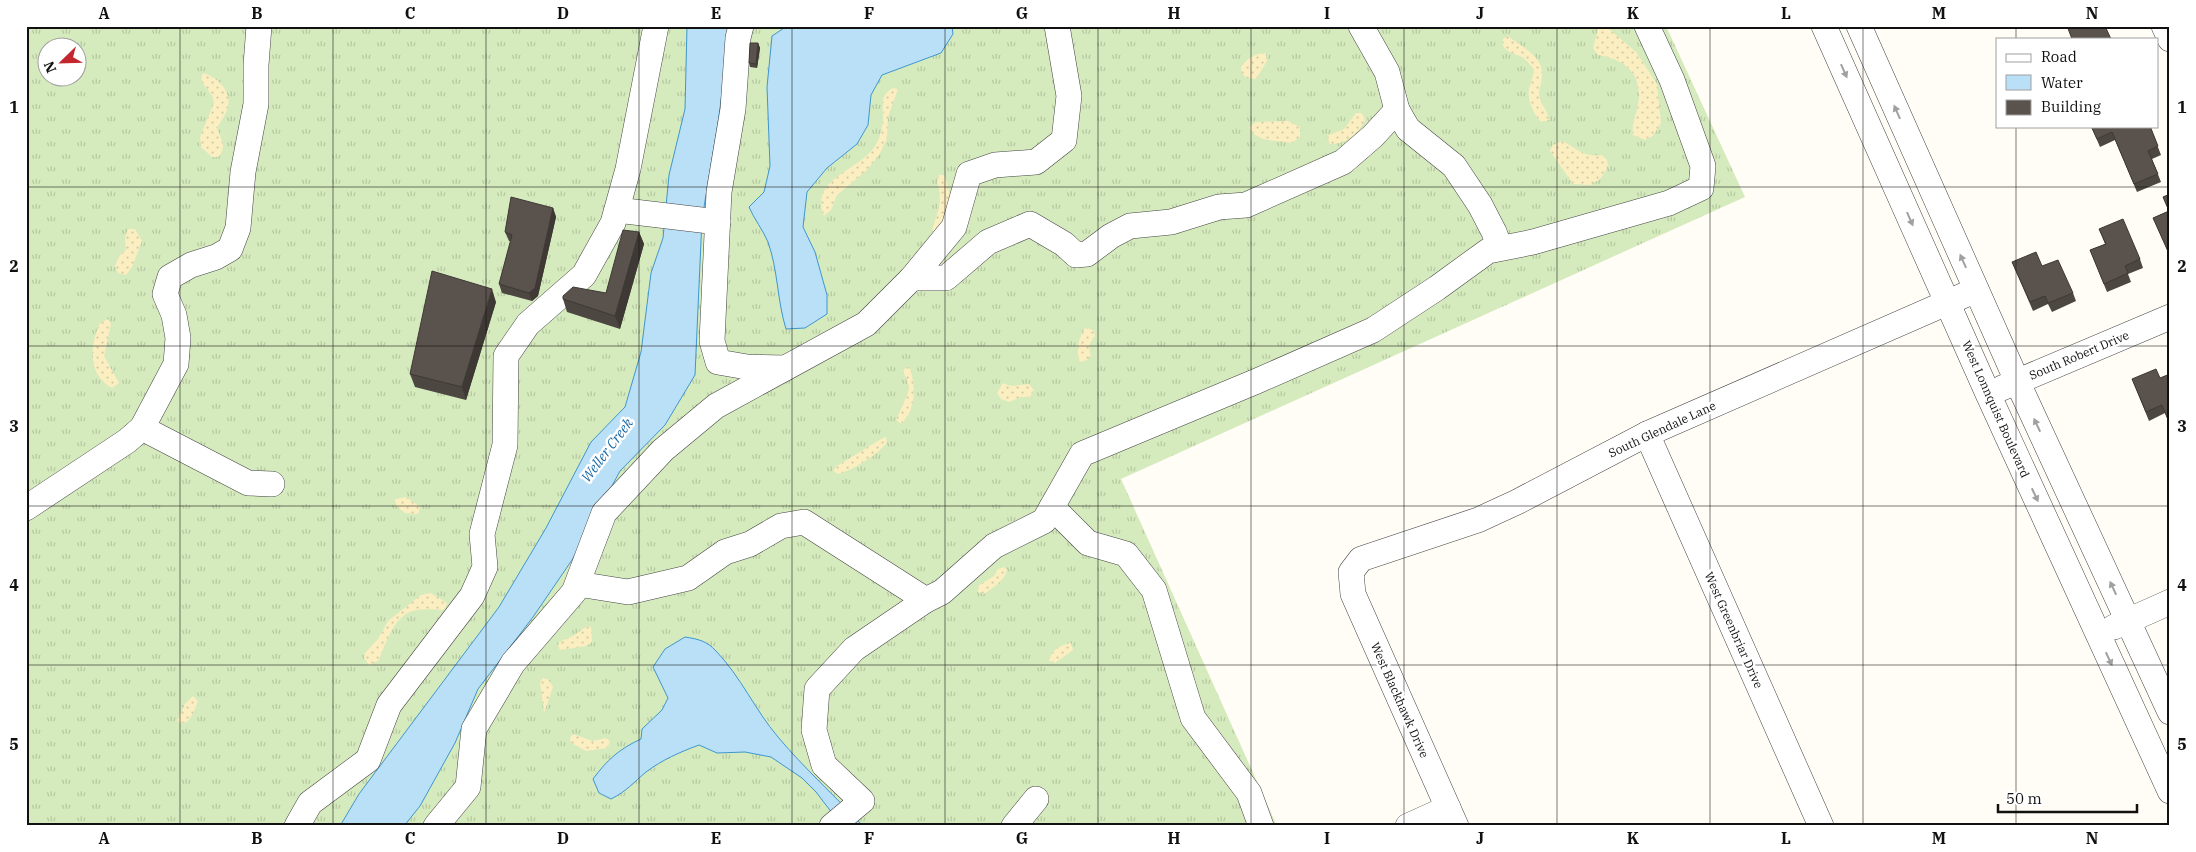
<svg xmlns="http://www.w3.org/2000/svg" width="2196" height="852" viewBox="0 0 2196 852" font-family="'IBM Plex Serif',serif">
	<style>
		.grass { fill: url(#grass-tufts); fill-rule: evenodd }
		.sand { fill: url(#sand-dots) }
		.water { fill: #b9e0f7; stroke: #3f96cf }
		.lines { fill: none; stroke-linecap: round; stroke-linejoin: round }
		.minor-casing { stroke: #444; stroke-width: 26 }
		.minor { stroke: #fff; stroke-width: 25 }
		.wall { fill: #4d4742 }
		.shaded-wall { fill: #3f3936 }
		.building { fill: #5a524d; stroke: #3f3936 }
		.oneway { fill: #a0a0a0 }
		.grid { fill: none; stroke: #111; stroke-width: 1; stroke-opacity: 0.55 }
		.labels { text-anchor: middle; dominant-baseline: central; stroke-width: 5; stroke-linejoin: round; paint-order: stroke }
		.street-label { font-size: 12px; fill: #111; stroke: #fff }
		.water-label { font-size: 14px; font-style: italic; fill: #1768a6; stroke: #fff }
		.neatline { fill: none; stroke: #111; stroke-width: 2 }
		.grid-label { font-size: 16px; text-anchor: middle; font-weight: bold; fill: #111 }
	</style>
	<defs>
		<pattern id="grass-tufts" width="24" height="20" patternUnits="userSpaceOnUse" patternTransform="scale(1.25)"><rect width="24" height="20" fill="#d5ebbd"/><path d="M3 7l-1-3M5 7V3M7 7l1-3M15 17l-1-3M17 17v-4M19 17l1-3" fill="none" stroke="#b6c8a1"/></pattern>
		<pattern id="sand-dots" width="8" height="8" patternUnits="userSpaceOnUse" patternTransform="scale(1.25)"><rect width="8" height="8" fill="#fbeec1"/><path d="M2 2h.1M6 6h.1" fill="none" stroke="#d6cba5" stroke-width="1.8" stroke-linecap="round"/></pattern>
	</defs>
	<rect width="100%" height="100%" fill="#fffdf5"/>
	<path class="grass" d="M26,26h1640l79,171 -624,282 156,347h-1251zM48,48h30v30h-30z"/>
	<g class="sand">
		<path d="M1608,28l28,24 21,32 4,39 -8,13 -8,4 -12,-5c-2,-14 6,-25 6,-39 0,-27 -18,-37 -41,-41l-5,-7 5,-19z"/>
		<path d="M1508,36c12,10 33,19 34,36 1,7 -3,16 -3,23 1,9 9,15 10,25l-8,2c-7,-7 -14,-22 -12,-33 2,-7 4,-12 5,-20 -4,-4 -7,-9 -12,-12 -9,-4 -22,-6 -19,-18z"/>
		<path d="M1266,53l1,8 -11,18c-10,-1 -14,-1 -15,-12 7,-9 13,-13 25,-14z"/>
		<path d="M203,73c15,4 31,20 24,37 -2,6 -7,12 -10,18 4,12 10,17 2,29h-7l-11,-10 -1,-10 14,-34c-1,-14 -17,-18 -11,-30z"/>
		<path d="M893,88l5,1 -10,28 -1,22 -8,16 -12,15 -30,25 -6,15 -7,6c-14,-36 30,-44 48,-66 6,-7 10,-19 11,-29 1,-14 -5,-25 10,-33z"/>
		<path d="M1356,113h6l3,7c-7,14 -18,24 -35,24l-3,-8 17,-7z"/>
		<path d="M1288,121l12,6v10l-8,6c-15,-3 -36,0 -43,-16l7,-5z"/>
		<path d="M1562,141c17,8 18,16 40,14l5,5 1,7 -7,11 -10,7 -18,-1 -23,-33 3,-6z"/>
		<path d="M939,175h5c10,23 5,37 -8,58l-4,-2c5,-18 12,-31 5,-49z"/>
		<path d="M128,229h7l7,12 -10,26 -6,8 -8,-2 -3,-7 4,-10 7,-6 -1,-13z"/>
		<path d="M108,319l3,5 -7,32 15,27 -7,5c-25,-13 -22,-44 -12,-65z"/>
		<path d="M1086,327l8,4 1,5c-6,7 -7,11 -4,20l-4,4 -7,2c-5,-11 -1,-26 6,-35z"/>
		<path d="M907,366l3,3c6,17 6,42 -9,55l-5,-4 12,-27 1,-7 -6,-15z"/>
		<path d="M1003,383l8,3 18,-2 5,6 -4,7h-9l-12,5 -8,-3 -4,-6z"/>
		<path d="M886,437l1,6c-12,13 -32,26 -49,31l-5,-3 2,-4c10,-5 46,-29 51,-30z"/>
		<path d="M406,497l14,10 -2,7 -13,-1 -9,-7 -1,-7z"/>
		<path d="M1004,567l3,3c-2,11 -15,18 -23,24l-6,-2v-6l16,-10 4,-7z"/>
		<path d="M431,593l16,10 -3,7c-10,0 -20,-2 -31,1 -21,6 -26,33 -35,50l-9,4 -5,-7 1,-5 13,-14 10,-18 33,-26z"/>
		<path d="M587,626l4,1 1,15 -6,4 -26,4 -2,-4 1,-4 14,-6z"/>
		<path d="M1071,643l2,7 -18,13 -6,-2c3,-12 11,-16 22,-18z"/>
		<path d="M543,678l5,1 5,8 -9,26 -4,-31z"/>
		<path d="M193,696l5,5 -5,13 -6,8 -7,1 -3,-3 8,-16z"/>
		<path d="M573,734l19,7 15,-3 3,4 -3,6 -21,3 -15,-8 -1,-5z"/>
	</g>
	<g class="water">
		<path d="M687,26h44l-13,97 -16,96 -7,156 -30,50 -45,46 -48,89 -39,57 -55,72 -23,54 -35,63 -16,20h-64l19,-32 140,-187 47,-79 45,-86 34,-35 16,-55 10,-79 12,-35 6,-63 16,-66z"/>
		<path d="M787,26h165l1,8 -12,19 -59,22 -11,20 -3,30 -11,19 -30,24 -20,24 -4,35 12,25 12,43v19l-22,14 -19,1c-9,-29 -8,-59 -18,-87 -5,-12 -14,-23 -19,-35l15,-15 6,-26 -3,-79 5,-51z"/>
		<path d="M685,637c13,2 22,4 31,14 25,26 39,59 62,86 26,31 57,59 85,89h-21l-26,-34 -14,-14 -31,-21 -26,-5 -28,1 -18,-8c-19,7 -37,15 -53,27 -13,11 -19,19 -35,27l-12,-6 -6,-14c14,-19 26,-30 48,-40l1,-10 20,-19 6,-12 -15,-31 12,-18z"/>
	</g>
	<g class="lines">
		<defs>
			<g id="minor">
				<path d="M259,26l-3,39v39l-13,68 -5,56 -8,21 -14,8 -25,8 -21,12 -5,17 9,21 4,23 -2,26 -34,64 106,55 24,1"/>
				<path d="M741,26l-3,12 -5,71 -14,83 -7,149 6,21 29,5 38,1"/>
				<path d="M1824,26l164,368 182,397"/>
				<path d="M1859,26l158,355 153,331"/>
				<path d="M2164,26l6,13"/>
				<path d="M1397,110l11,19 46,37 26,39 14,27 6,16"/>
				<path d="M617,210l101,12"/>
				<path d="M912,278h34l42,-36 42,-18 34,20 12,11 11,-1 24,-18 19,-10 41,-4 48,-15 27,-2 97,-43 30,-26 24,-26 -10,-38 -26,-46"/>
				<path d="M2002,388l168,-71"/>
				<path d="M1647,434l174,392"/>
				<path d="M1052,507l36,36 38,11 28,36 39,128 56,75 12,33"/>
				<path d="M26,508l101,-67 15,-13"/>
				<path d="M578,584l50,8 60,-14 37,-26 25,-8 31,-18 23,-4 122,78 16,-8 52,-46 50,-25 38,-67 175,-73 116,-51 64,-42 51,-37 45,-9 136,-39 32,-15 2,-22 -31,-86 -25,-54"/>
				<path d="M2114,627l56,-25"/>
				<path d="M297,826l13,-23 58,-43 21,-55 83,-109 13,-29 -3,-33 23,-89 1,-89 22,-32 56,-49 29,-52 15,-54 28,-143"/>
				<path d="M436,826l32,-39 6,-58 39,-66 61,-71 30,-79 59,-63 53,-44 150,-82 46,-46 42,-51 15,-53 26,-9 41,-3 28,-22 5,-44 -12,-70"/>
				<path d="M832,826l30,-25 -38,-36 -10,-35 3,-41 37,-40 72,-49"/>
				<path d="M1014,826l22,-27"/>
				<path d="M1408,826l40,-18"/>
				<path d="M1456,826l-103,-232 -2,-22 10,-13 117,-39 39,-18 130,-68 329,-144"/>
			</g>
		</defs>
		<use href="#minor" class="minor-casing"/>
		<use href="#minor" class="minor"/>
	</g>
	<g class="wall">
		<path d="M758,43l2,5 -3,20 -7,-1 -1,-4z"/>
		<path d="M2091,126h59l11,29 -9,4 9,23 -24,10 -22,-52 -15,7z"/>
		<path d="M2170,194v63l-17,-39 16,-7 -6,-14z"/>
		<path d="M553,208l3,9 -18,79 -6,5 -30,-8 -3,-9 12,-43h-2l-4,-9z"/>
		<path d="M2099,229l41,30 3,9 -15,6 3,8 -24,10 -17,-42 15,-6z"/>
		<path d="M639,232l5,12 -24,85 -53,-17 -4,-13 43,-6z"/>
		<path d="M2012,262l30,4 31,27 3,8 -24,11 -4,-8 -15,7z"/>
		<path d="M496,302l-30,98 -51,-13 -5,-13z"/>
		<path d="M2170,374v51l-5,-12 -16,8 -17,-42 28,-1z"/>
	</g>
	<g class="shaded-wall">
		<path d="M758,43l2,5 -3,20 -1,-4z"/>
		<path d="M553,208l3,9 -18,79 -6,5 -3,-8z"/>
		<path d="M639,232l5,12 -24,85 -5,-13z"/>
		<path d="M492,289l4,13 -30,98 -4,-13z"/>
	</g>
	<g class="building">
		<path d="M2067,26h38l6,13h-39z"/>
		<path d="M750,43h8l-2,21 -7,-1z"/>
		<path d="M2091,126h59l8,20 -10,5 10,23 -24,10 -22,-52 -15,7z"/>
		<path d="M2170,194v56l-2,1 -15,-33 16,-7 -6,-14z"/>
		<path d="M511,197l42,11 -18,80 -6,5 -30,-9 13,-49 -7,-3z"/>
		<path d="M2123,219l17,40 -15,7 3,7 -24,11 -14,-34 16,-6 -7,-15z"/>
		<path d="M623,230l16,2 -24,84 -52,-17v-3l10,-9 33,6z"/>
		<path d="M2036,252l6,14 16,-6 15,33 -25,10 -3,-7 -15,6 -18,-40z"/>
		<path d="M432,271l60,18 -30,98 -52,-13z"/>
		<path d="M2156,369l4,9 10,-4v48h-1l-7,-17 -16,7 -14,-33z"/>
	</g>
	<defs><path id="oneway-solid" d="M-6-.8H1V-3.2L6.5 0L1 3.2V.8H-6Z" transform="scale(1.25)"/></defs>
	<g class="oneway">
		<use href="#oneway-solid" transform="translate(1844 71) rotate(66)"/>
		<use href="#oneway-solid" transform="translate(1897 112) rotate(-114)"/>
		<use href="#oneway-solid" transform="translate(1910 219) rotate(66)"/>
		<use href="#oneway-solid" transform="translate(1963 261) rotate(-114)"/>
		<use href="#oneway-solid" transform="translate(2037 425) rotate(-115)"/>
		<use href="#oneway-solid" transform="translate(2035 495) rotate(65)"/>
		<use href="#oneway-solid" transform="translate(2113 588) rotate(-115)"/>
		<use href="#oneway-solid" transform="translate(2109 659) rotate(65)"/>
	</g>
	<path class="grid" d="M180,26v800M333,26v800M486,26v800M639,26v800M792,26v800M945,26v800M1098,26v800M1251,26v800M1404,26v800M1557,26v800M1710,26v800M1863,26v800M2016,26v13M2016,126v700M26,187h2144M26,346h2144M26,506h2144M26,665h2144"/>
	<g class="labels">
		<g class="street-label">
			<text transform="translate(2079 355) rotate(-23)">South Robert Drive</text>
			<text transform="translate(1996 409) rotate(66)">West Lonnquist Boulevard</text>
			<text transform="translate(1662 429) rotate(-25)">South Glendale Lane</text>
			<text transform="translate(1734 630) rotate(66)">West Greenbriar Drive</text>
			<text transform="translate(1400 700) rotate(66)">West Blackhawk Drive</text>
		</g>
		<g class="water-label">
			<text transform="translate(607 450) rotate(-53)">Weller Creek</text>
		</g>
	</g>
	<rect width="2196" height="852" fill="none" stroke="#ffffff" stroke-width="55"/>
	<rect x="1996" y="38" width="162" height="90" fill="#ffffff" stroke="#a0a0a0"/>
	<rect x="2006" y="54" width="25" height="8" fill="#ffffff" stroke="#a0a0a0"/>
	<text x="2041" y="62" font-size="15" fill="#111111">Road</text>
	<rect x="2006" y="75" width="25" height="15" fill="#b9e0f7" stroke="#a0a0a0"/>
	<text x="2041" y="88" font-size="15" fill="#111111">Water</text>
	<rect x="2006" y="100" width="25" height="15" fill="#5a524d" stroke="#a0a0a0"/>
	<text x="2041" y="112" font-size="15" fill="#111111">Building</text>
	<g transform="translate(62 62) rotate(247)"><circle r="24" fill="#ffffff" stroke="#a0a0a0"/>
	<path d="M0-4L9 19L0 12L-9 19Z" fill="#c4262e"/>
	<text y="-8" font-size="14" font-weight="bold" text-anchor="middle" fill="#111111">N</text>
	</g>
	<path d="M1998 804v8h139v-8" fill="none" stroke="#111111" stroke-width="2.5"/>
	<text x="2006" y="804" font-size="15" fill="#111111" stroke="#ffffff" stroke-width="4" paint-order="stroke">50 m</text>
	<rect x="28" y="28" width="2140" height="796" class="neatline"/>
	<g class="grid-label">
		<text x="104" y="19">A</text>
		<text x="257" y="19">B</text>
		<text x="410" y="19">C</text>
		<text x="563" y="19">D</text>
		<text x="716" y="19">E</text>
		<text x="869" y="19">F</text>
		<text x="1022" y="19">G</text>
		<text x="1174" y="19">H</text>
		<text x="1327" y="19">I</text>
		<text x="1480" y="19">J</text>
		<text x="1633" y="19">K</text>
		<text x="1786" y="19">L</text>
		<text x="1939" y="19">M</text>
		<text x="2092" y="19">N</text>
		<text x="14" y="113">1</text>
		<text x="2182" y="113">1</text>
		<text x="14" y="272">2</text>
		<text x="2182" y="272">2</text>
		<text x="14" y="432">3</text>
		<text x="2182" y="432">3</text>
		<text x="14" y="591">4</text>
		<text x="2182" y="591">4</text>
		<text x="14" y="750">5</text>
		<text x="2182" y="750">5</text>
		<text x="104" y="844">A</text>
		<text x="257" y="844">B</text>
		<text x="410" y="844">C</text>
		<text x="563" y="844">D</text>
		<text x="716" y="844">E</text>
		<text x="869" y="844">F</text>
		<text x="1022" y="844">G</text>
		<text x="1174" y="844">H</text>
		<text x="1327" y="844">I</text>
		<text x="1480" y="844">J</text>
		<text x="1633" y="844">K</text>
		<text x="1786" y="844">L</text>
		<text x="1939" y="844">M</text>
		<text x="2092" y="844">N</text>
	</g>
</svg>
